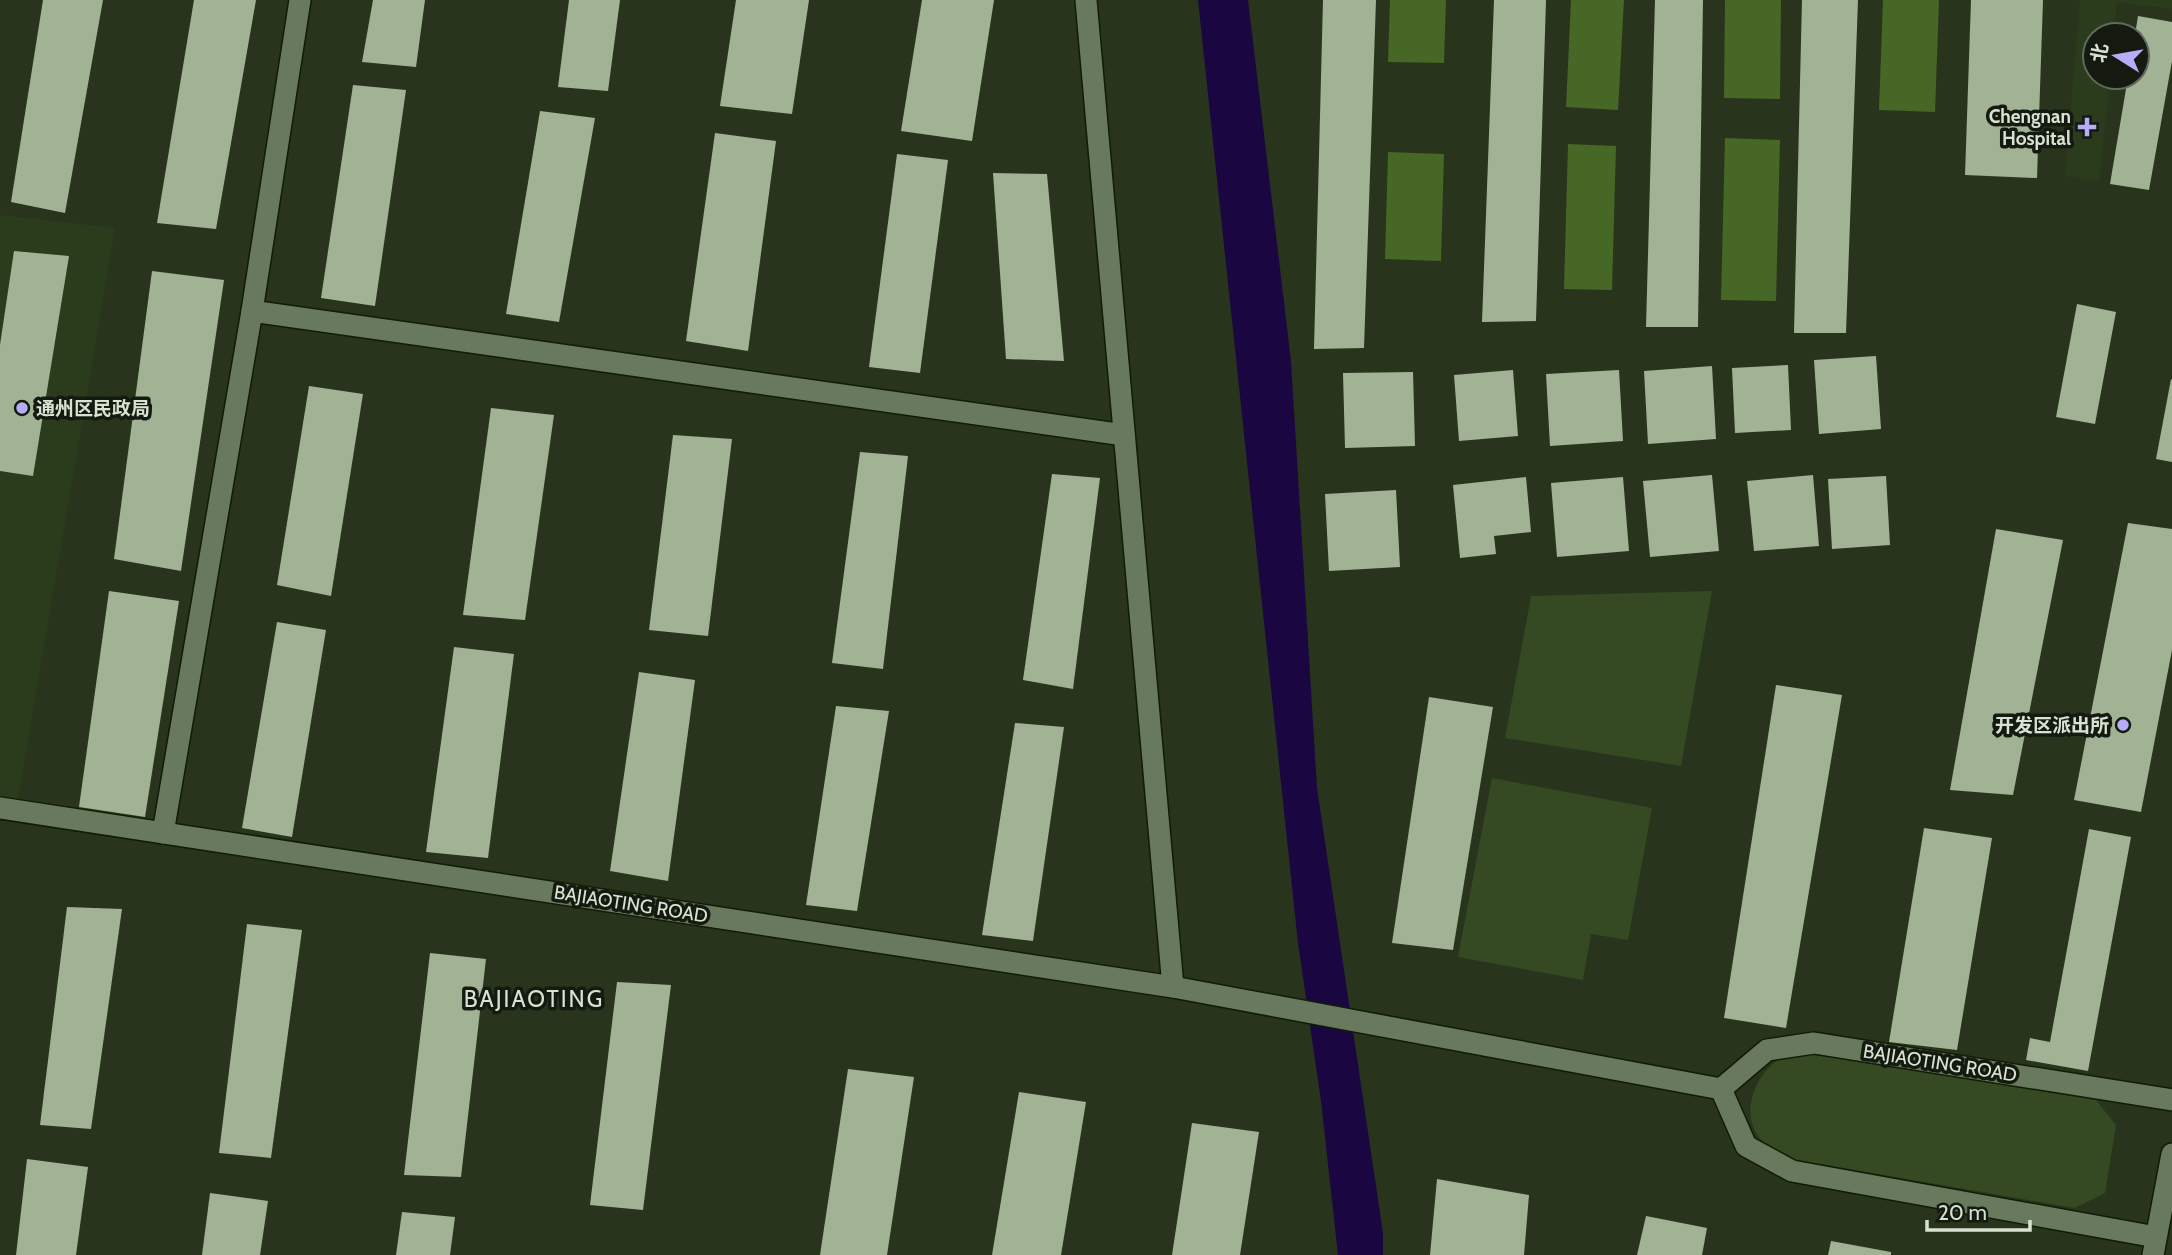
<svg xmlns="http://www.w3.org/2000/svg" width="2172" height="1255" viewBox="0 0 2172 1255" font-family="Cabin,'Noto Sans SC',sans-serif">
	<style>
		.built { fill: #2b3c1c }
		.green { fill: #354922 }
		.forest { fill: #466726 }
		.water { fill: #1a0741 }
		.building { fill: #a2b395 }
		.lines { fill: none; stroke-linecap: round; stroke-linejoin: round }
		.minor-casing { stroke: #101c05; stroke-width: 24 }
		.minor { stroke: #69795d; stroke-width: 21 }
		.poi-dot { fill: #b6acf8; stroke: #141a0f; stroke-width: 2.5 }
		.labels { text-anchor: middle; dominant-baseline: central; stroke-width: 7; stroke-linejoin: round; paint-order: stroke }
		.poi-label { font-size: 19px; font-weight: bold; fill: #d9e2d2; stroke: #141a0f; text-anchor: end }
		.street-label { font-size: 19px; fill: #d9e2d2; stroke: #141a0f }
		.quarter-label { font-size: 23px; letter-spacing: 2px; fill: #d9e2d2; stroke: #141a0f }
	</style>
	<rect width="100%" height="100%" fill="#28351c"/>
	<g class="built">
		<path d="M2080,0h92v9l-55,-7 -3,33h-19v42h15l-11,105 -34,-6z"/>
		<path d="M0,215l115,13 -99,583 -16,-3z"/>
	</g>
	<g class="green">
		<path d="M1712,591l-31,175 -176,-28 26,-142z"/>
		<path d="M1492,778l160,30 -24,132 -37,-6 -8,46 -125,-23z"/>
		<path d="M1812,1053l284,47 20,25 -11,68 -30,15 -290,-50c-9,-5 -19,-12 -26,-21 -20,-25 -2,-68 25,-80 8,-4 20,-3 28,-4z"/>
	</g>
	<g class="forest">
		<path d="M1390,0h56l-2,63 -56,-1z"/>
		<path d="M1571,0h53l-6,110 -52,-3z"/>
		<path d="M1725,0h56l-1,99 -56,-1z"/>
		<path d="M1883,0h56l-4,112 -56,-2z"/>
		<path d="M1725,138l55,2 -4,161 -55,-1z"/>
		<path d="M1568,144l48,2 -4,144 -48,-1z"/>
		<path d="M1388,152l56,2 -3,107 -56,-2z"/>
	</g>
	<path class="water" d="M1198,0h50l43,361 26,427 66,445v22h-45l-17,-154 -23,-158z"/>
	<g class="building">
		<path d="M43,0h60l-38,213 -54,-11z"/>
		<path d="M194,0h62l-40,229 -59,-6z"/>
		<path d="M373,0h52l-9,67 -54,-5z"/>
		<path d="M569,0h51l-12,91 -50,-4z"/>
		<path d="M736,0h73l-17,114 -72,-8z"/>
		<path d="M922,0h72l-22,141 -71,-10z"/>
		<path d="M1323,0h53l-12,348 -50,1z"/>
		<path d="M1494,0h52l-10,321 -54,1z"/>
		<path d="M1655,0h48l-5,327h-52z"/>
		<path d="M1802,0h56l-12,333h-52z"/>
		<path d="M1971,0h72l-6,178 -72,-3z"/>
		<path d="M2138,16l34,6v39l-23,129 -39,-6 18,-107h9v-42h-2z"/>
		<path d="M353,85l53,5 -31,216 -54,-8z"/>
		<path d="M540,111l55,7 -36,204 -53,-8z"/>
		<path d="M715,133l61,8 -28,210 -62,-10z"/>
		<path d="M897,154l51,6 -28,213 -51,-6z"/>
		<path d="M993,173l54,1 17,187 -58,-2z"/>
		<path d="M14,251l55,5 -36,220 -33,-5v-126z"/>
		<path d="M152,271l72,9 -43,291 -67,-12z"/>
		<path d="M2077,304l39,8 -21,112 -39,-7z"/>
		<path d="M1876,356l5,73 -62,5 -5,-74z"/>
		<path d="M1788,365l3,65 -56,3 -3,-65z"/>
		<path d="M1712,366l4,73 -68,5 -4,-73z"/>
		<path d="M1513,370l5,66 -59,5 -5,-66z"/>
		<path d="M1619,370l4,71 -73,5 -4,-72z"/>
		<path d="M1413,372l2,74 -70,2 -2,-75z"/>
		<path d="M2171,379l1,1v82l-16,-3z"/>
		<path d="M309,386l54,8 -32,202 -54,-11z"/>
		<path d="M491,408l63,7 -29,205 -62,-5z"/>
		<path d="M673,435l59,4 -24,197 -59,-6z"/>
		<path d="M860,452l48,4 -25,213 -51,-6z"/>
		<path d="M1052,474l48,4 -27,211 -50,-9z"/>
		<path d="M1712,475l7,76 -69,6 -7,-76z"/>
		<path d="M1813,475l6,71 -65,5 -7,-70z"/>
		<path d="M1886,476l4,69 -58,4 -4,-70z"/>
		<path d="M1526,477l5,55 -37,4 2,18 -36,4 -7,-73z"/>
		<path d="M1623,477l6,74 -72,6 -6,-74z"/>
		<path d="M1396,490l4,77 -71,4 -4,-77z"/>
		<path d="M2128,523l44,6v121l-31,162 -67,-12z"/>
		<path d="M1996,529l67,11 -50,255 -63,-5z"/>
		<path d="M109,591l70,10 -34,216 -66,-10z"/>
		<path d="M277,622l49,8 -34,207 -50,-9z"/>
		<path d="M454,647l60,7 -26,204 -62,-6z"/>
		<path d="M639,672l56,8 -27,201 -58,-10z"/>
		<path d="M1776,685l66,10 -56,333 -62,-10z"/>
		<path d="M1429,697l64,10 -40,243 -61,-7z"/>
		<path d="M836,706l53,5 -32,200 -51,-6z"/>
		<path d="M1015,723l49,4 -31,214 -51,-6z"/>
		<path d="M1924,828l68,10 -35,212 -68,-8z"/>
		<path d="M2089,829l42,8 -43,234 -62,-11 4,-22 20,4z"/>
		<path d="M67,907l55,2 -31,220 -51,-4z"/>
		<path d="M247,924l55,6 -31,228 -52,-5z"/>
		<path d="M430,953l56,6 -25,218 -57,-2z"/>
		<path d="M617,982l54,3 -28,225 -53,-5z"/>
		<path d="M848,1069l66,8 -27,178h-67z"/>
		<path d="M1019,1092l67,10 -25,153h-69z"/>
		<path d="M1192,1123l67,9 -19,123h-68z"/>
		<path d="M27,1159l61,8 -12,88h-60z"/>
		<path d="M1437,1179l92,16 -5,60h-94z"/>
		<path d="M210,1193l58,8 -8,54h-58z"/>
		<path d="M402,1212l53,5 -5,38h-54z"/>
		<path d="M1646,1216l61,12 -5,27h-65z"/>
		<path d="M1831,1241l60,11v3h-63z"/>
	</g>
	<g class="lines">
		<defs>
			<g id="minor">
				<path d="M1086,0l87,987"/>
				<path d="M252,311l872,124"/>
				<path d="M0,808l1173,179 548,102"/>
				<path d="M163,833l89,-522 48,-311"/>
				<path d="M1721,1089l25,57 46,25 364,66"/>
				<path d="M1721,1089l46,-39 47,-7 358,57"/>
				<path d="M2153,1255l19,-101"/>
			</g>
		</defs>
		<use href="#minor" class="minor-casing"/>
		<use href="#minor" class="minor"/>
	</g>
	<g class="poi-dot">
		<path d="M2083.5 116.5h7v7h7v7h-7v7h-7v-7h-7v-7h7z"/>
		<circle cx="22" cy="408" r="7"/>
		<circle cx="2123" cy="725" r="7"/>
	</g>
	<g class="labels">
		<g class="poi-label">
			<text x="2071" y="116">Chengnan<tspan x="2071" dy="22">Hospital</tspan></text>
			<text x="36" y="408" text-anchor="start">通州区民政局</text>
			<text x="2109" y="725">开发区派出所</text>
		</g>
		<g class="street-label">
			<text transform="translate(631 904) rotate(9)">BAJIAOTING ROAD</text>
			<text transform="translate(1940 1063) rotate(9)">BAJIAOTING ROAD</text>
		</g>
		<g class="quarter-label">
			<text x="534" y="999">BAJIAOTING</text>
		</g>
	</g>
	<g transform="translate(2116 56) rotate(281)"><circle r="33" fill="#141a0f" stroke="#636a5d" stroke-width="2"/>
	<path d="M0-5L12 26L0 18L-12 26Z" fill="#b6acf8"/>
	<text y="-10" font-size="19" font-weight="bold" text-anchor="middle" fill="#d9e2d2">北</text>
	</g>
	<path d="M1927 1220v10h103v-10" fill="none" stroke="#d9e2d2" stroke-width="3.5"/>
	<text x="1938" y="1220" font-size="21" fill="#d9e2d2" stroke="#141a0f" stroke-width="5" paint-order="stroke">20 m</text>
</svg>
